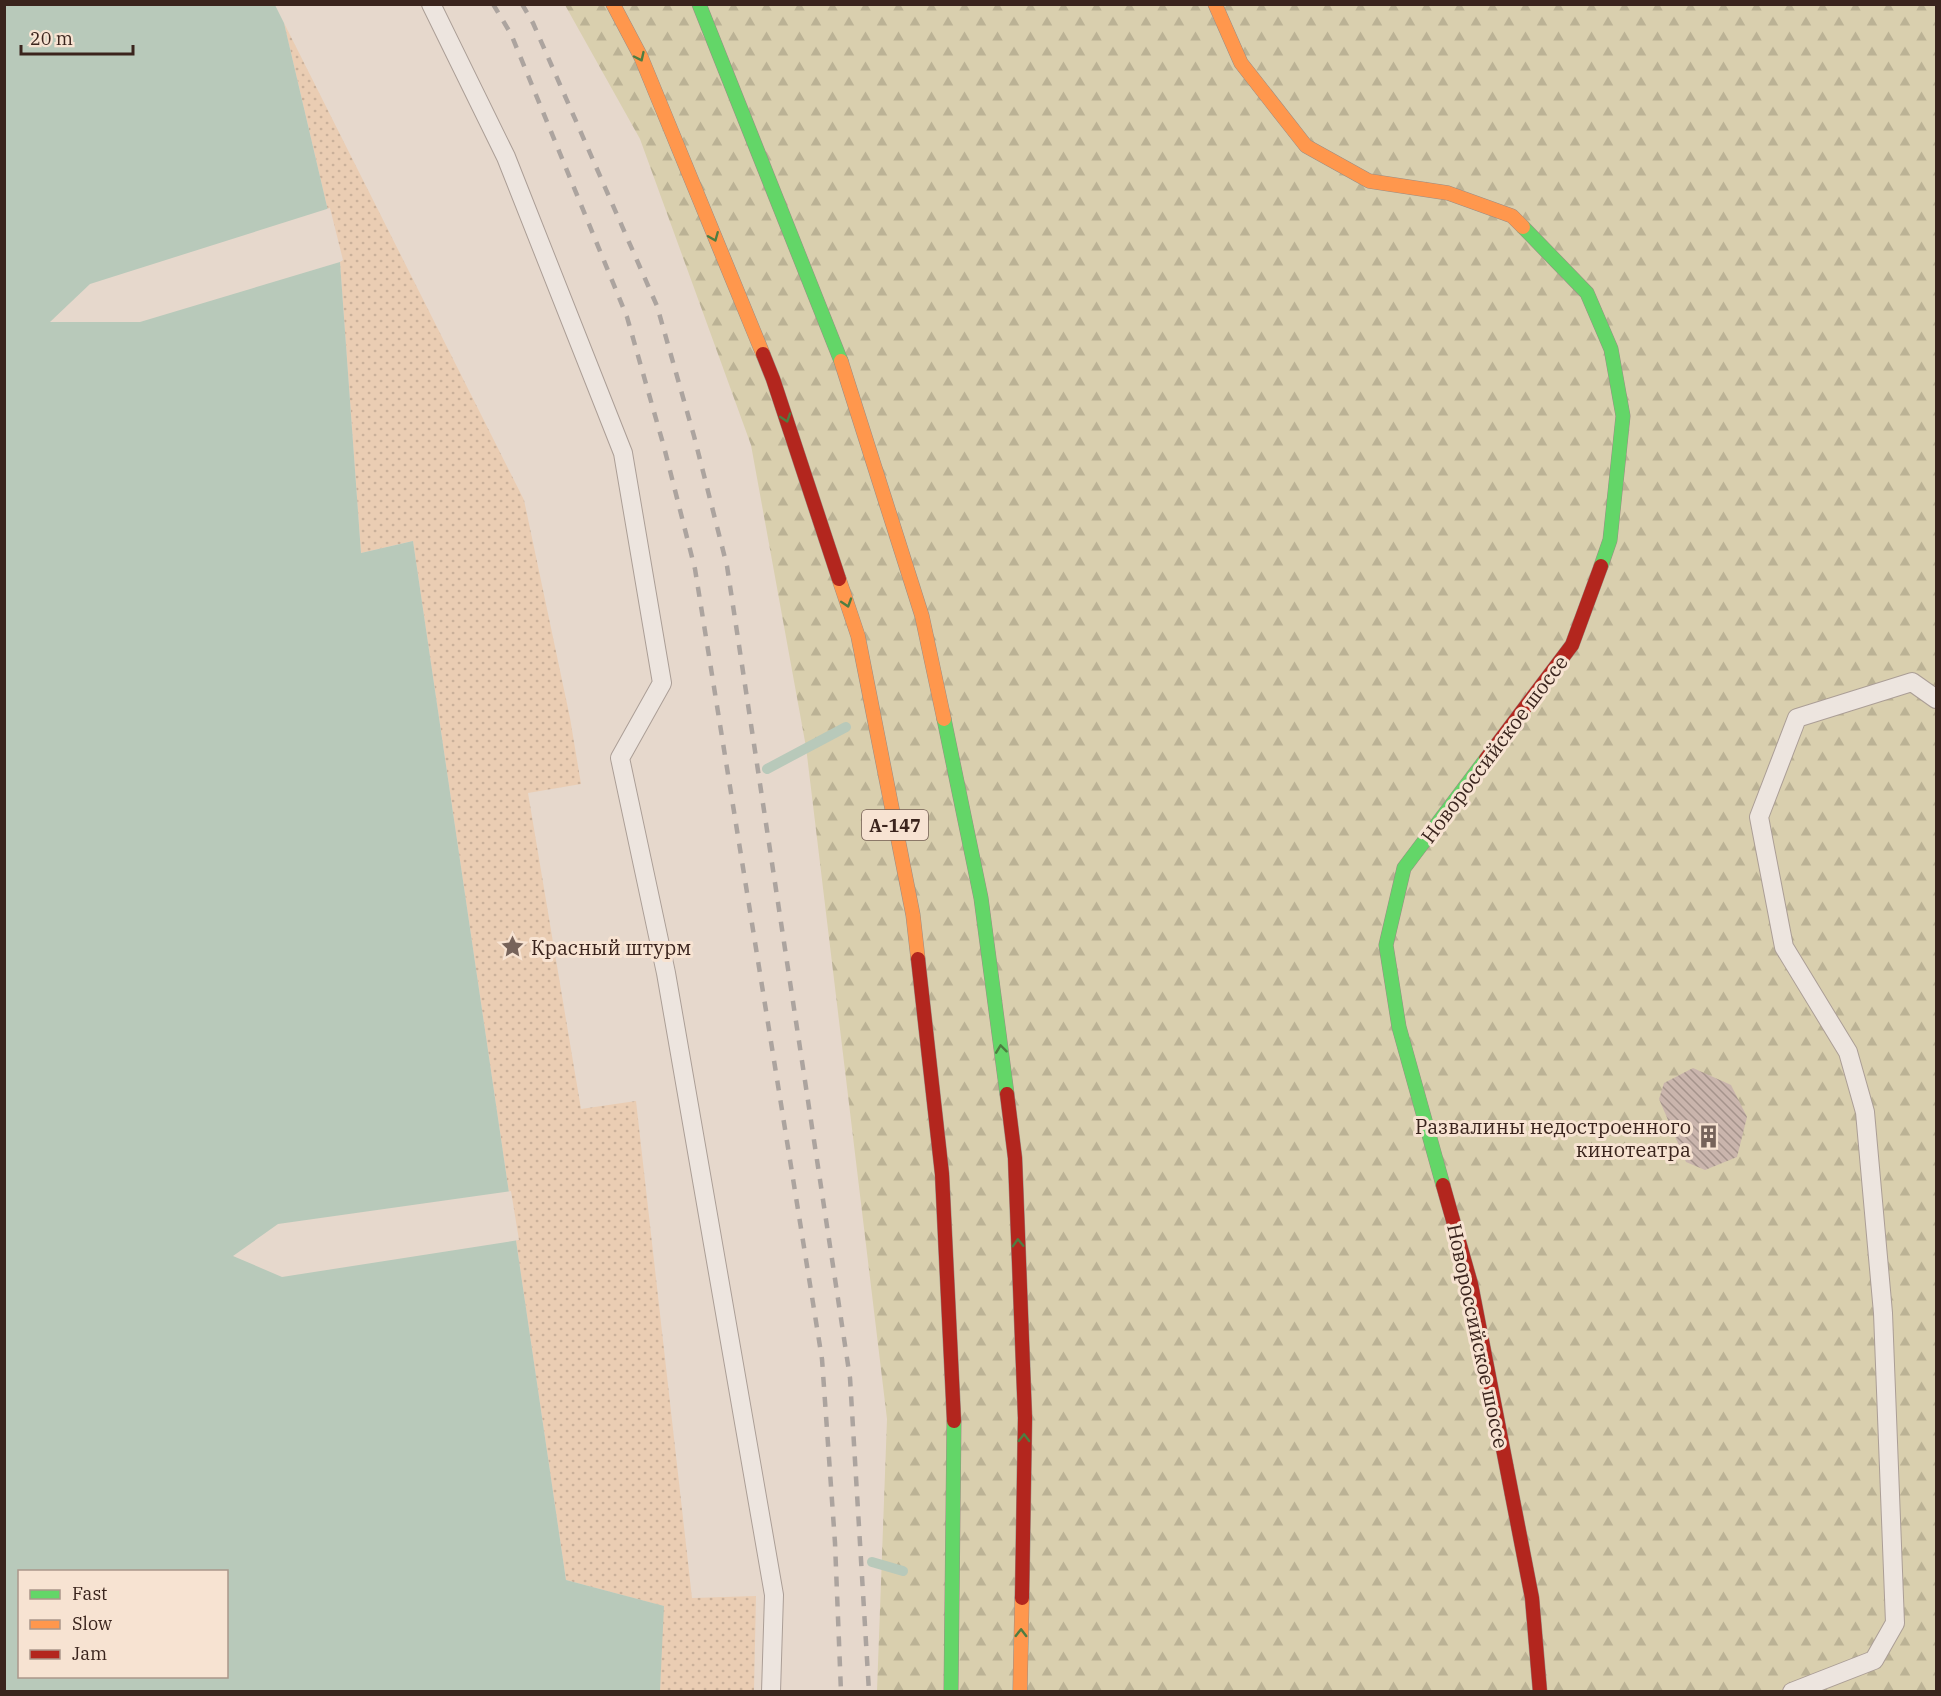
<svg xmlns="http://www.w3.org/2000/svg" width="1941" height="1696" viewBox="0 0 1941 1696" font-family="'IBM Plex Serif',serif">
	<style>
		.forest { fill: url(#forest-firs) }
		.sand { fill: url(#sand-dots) }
		.water { fill: #b8c9ba; fill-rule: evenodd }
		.pier { fill: #e6d8cc }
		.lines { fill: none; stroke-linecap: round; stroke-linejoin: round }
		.stream { stroke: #b8c9ba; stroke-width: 10 }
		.building { fill: url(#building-back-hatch) }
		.lane-casing { stroke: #ab9e96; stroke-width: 20 }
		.fast-casing { stroke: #9b8d85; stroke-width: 15 }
		.slow-casing { stroke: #9b8d85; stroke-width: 15 }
		.jam-casing { stroke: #9b8d85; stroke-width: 15 }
		.lane { stroke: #ede5df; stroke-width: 18 }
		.fast { stroke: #63d668; stroke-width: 14 }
		.slow { stroke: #ff974d; stroke-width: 14 }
		.jam { stroke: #b3261e; stroke-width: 14 }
		.rail { stroke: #aca49f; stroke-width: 4.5; stroke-dasharray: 10 10; stroke-linecap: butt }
		.oneway { stroke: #4e7d42 }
		.labels { text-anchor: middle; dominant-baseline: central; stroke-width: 6; stroke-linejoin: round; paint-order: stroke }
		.shield { fill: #f7e3d2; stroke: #735d53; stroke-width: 1.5 }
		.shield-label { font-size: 18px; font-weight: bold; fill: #3a241d }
		.street-label { font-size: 20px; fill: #3a241d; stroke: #f7e3d2 }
		.poi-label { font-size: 20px; fill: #3a241d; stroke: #f7e3d2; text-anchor: start }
	</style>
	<defs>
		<pattern id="forest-firs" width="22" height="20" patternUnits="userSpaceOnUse" patternTransform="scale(1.5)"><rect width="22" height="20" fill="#d9cfae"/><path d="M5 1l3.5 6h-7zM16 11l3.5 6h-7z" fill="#bbb295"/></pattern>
		<pattern id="sand-dots" width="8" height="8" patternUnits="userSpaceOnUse" patternTransform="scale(1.5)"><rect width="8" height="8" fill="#eacdb3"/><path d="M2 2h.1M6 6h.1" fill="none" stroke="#c9b09a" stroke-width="1.8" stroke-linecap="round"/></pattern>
		<pattern id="building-back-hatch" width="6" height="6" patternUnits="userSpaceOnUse" patternTransform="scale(1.5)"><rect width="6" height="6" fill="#cab5ad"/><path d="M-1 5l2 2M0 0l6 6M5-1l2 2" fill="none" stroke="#a5938c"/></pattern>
	</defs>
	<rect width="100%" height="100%" fill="#e6d8cc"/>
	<path class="forest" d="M565,5h1371v1686h-1059l10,-272 -81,-672 -55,-302 -111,-306z"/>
	<path class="sand" d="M284,23l240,477 46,218 11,66 -53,9 53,316 55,-8 56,497 64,-2 -2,95h-94l3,-85 -97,-26 -153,-1039 -52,12 -21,-291z"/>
	<path class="water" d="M5,5h270l9,18 56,239 21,291 52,-12 153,1039 98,26 -4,85 -655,1zM20,1572h206v104h-206z"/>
	<g class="pier">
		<path d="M330,208l13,52 -3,2 -200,60h-90l40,-38z"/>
		<path d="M511,1191l8,49 -237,37 -49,-21 45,-32z"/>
	</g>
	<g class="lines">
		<g class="stream">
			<path d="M767,769l79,-42"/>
			<path d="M872,1562l31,9"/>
		</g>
	</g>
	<path class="building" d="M1693,1068l38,17 16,32 -10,40 -32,13 -19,-8 -27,-63 5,-16z"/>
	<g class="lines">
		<defs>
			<g id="lane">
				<path d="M431,4l75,153 117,296 39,230 -42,75 46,215 108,622 -3,97"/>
				<path d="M1792,1692l82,-32 21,-37 -12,-310 -18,-201 -17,-60 -64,-105 -25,-130 38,-99 115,-36 24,17"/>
			</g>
			<g id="fast">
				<path d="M699,4l142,357"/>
				<path d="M1523,227l64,66 24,56 12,67 -13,124 -9,26"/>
				<path d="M944,719l37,179 26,196"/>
				<path d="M1443,1185l-44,-158 -13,-82 18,-77 82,-109"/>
				<path d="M951,1692l3,-271"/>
			</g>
			<g id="slow">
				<path d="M613,4l28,53 122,297"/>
				<path d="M1215,4l26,59 65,83 63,35 79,12 64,23 11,11"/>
				<path d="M841,361l81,255 22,103"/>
				<path d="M839,579l19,57 55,279 5,44"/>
				<path d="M1020,1692l2,-94"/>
			</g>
			<g id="jam">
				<path d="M763,354l10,25 66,200"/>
				<path d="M1486,759l86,-114 29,-79"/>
				<path d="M918,959l24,215 12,247"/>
				<path d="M1007,1094l8,64 10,260 -3,180"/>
				<path d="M1443,1185l28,99 61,314 8,94"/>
			</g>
		</defs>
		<use href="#lane" class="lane-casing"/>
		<use href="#fast" class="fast-casing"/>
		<use href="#slow" class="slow-casing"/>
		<use href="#jam" class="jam-casing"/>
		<use href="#lane" class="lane"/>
		<use href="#fast" class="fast"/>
		<use href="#slow" class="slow"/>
		<use href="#jam" class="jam"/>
		<g class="rail">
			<path d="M493,4l18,30 116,283 37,130 31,122 127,790 13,184 6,149"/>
			<path d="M522,4l11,19 124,283 37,130 33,130 123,812 19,314"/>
		</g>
	</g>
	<defs><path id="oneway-chevron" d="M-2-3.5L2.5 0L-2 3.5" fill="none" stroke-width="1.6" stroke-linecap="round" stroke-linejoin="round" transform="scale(1.5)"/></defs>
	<g class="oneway">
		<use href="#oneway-chevron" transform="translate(640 57) rotate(65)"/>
		<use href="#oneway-chevron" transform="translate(714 237) rotate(68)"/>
		<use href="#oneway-chevron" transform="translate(786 418) rotate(72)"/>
		<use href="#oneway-chevron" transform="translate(847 603) rotate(72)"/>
		<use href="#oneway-chevron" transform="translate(1001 1049) rotate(-97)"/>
		<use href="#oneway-chevron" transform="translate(1018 1243) rotate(-92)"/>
		<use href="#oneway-chevron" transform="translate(1024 1438) rotate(-89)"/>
		<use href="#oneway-chevron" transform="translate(1021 1633) rotate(-89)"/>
	</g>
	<defs>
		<symbol id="sight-bare" viewBox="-9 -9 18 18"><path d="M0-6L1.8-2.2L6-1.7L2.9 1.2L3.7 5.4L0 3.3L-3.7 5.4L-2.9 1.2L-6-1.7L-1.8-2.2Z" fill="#76635a" stroke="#f7e3d2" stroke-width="2.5" paint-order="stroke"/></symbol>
		<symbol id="building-bare" viewBox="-9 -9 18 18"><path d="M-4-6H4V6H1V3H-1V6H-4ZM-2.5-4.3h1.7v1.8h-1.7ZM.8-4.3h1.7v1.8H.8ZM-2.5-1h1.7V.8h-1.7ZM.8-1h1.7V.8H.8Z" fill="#76635a" stroke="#f7e3d2" stroke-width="2.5" paint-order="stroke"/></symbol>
	</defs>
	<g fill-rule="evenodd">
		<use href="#sight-bare" x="496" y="930" width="33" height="33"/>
		<use href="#building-bare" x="1692" y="1120" width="33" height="33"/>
	</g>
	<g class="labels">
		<rect class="shield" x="862" y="810" width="66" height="30" rx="4.5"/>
		<g class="shield-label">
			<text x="895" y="825">А-147</text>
		</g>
		<g class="street-label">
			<text transform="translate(1494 749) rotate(-53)">Новороссийское шоссе</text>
			<text transform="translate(1478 1336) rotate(78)">Новороссийское шоссе</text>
		</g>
		<g class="poi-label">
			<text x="531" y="947">Красный штурм</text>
			<text x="1691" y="1126" text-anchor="end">Развалины недостроенного<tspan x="1691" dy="23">кинотеатра</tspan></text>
		</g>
	</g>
	<rect width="1941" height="1696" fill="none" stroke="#3a241d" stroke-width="12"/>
	<rect x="18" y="1570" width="210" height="108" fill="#f7e3d2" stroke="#ab978a" stroke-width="1.5"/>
	<rect x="30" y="1590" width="30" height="9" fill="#63d668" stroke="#ab978a" stroke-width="1.5"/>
	<text x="72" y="1600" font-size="18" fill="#3a241d">Fast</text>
	<rect x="30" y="1620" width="30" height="9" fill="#ff974d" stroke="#ab978a" stroke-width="1.5"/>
	<text x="72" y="1630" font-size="18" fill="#3a241d">Slow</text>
	<rect x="30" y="1650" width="30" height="9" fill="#b3261e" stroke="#ab978a" stroke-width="1.5"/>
	<text x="72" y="1660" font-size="18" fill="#3a241d">Jam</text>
	<path d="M21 45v9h112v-9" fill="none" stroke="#3a241d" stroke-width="3"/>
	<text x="30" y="45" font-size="18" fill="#3a241d" stroke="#f7e3d2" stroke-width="4.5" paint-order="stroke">20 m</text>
</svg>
